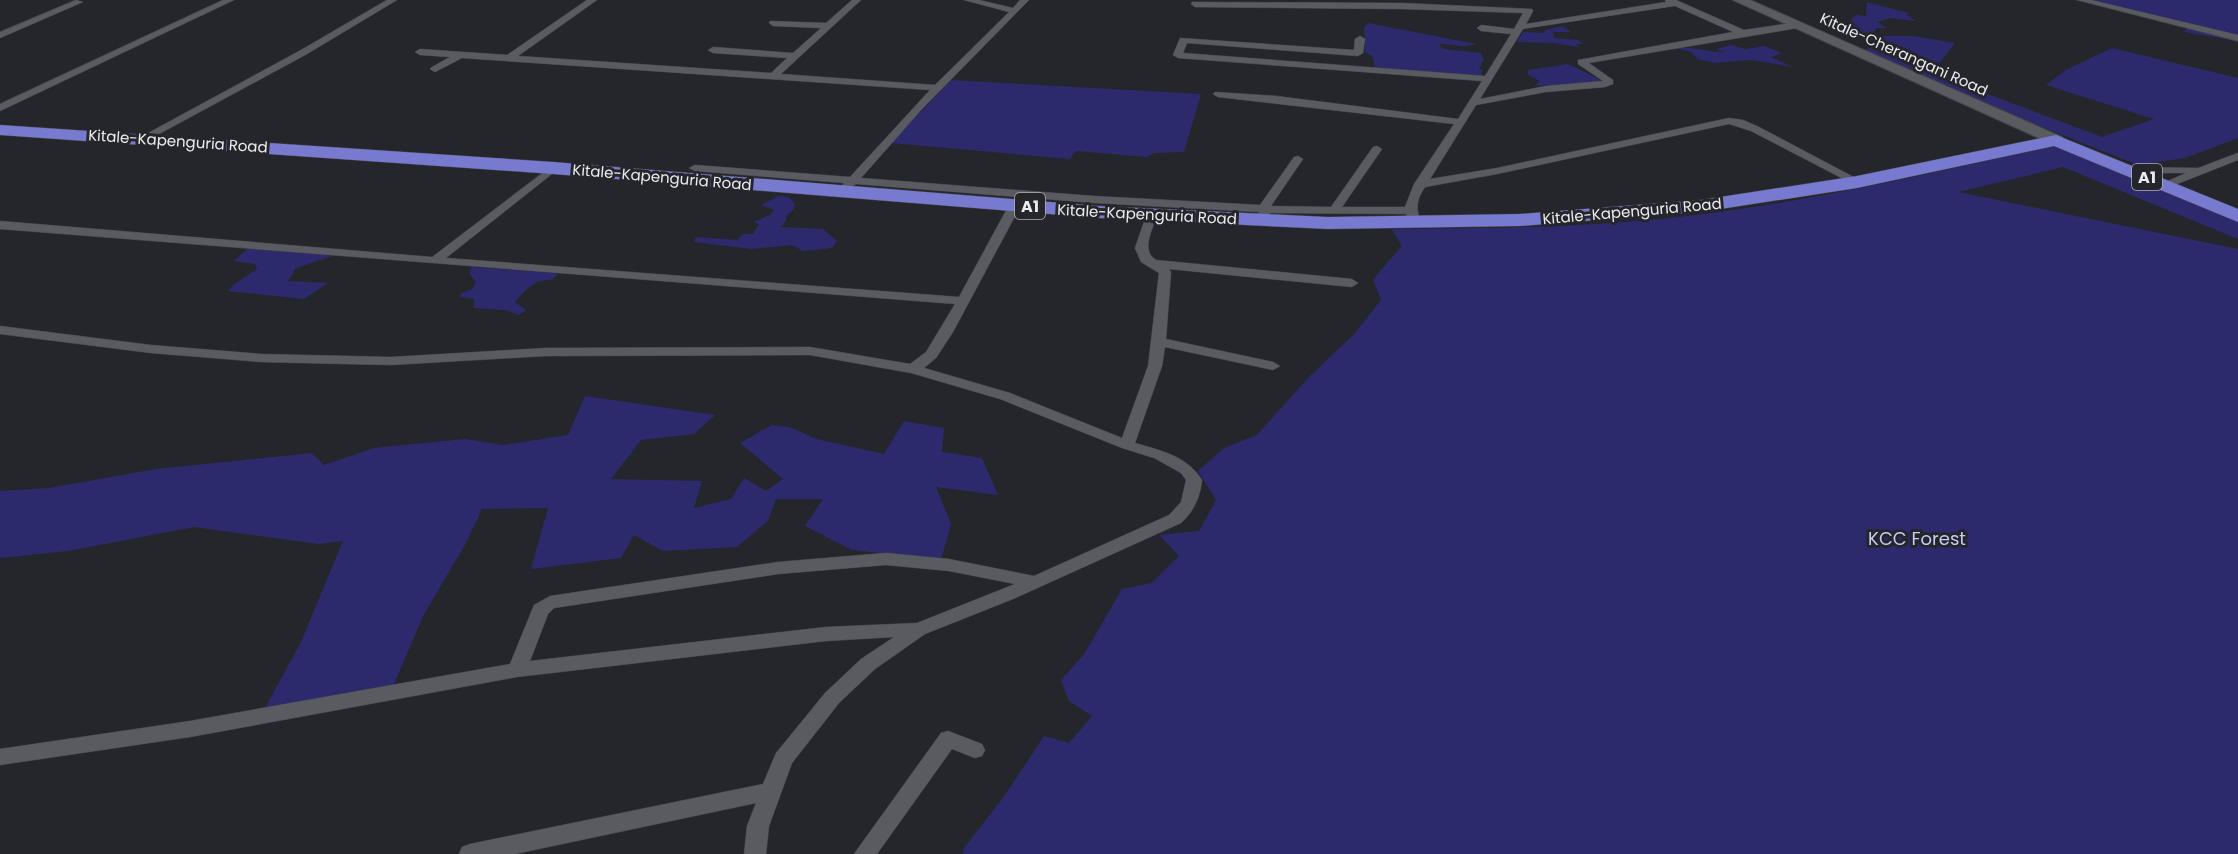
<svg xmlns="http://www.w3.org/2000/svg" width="2238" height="854" viewBox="0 0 2238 854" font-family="Poppins,sans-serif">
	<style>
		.green { fill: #2c2a6d }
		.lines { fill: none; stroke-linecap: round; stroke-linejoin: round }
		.minor-casing { stroke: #434448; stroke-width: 1 }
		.secondary-casing { stroke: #434448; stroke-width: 2 }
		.trunk-casing { stroke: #434448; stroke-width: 1 }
		.minor { fill: #5a5b61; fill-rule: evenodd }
		.secondary { fill: #5a5b61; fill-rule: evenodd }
		.trunk { fill: #777ace; fill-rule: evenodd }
		.labels { text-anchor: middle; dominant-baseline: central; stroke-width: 6; stroke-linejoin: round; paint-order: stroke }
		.far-street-label { font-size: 15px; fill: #ebebef; stroke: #25262b }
		.shield { fill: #25262b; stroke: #b0b0b4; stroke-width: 1.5 }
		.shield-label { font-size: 16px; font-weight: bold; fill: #ebebef }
		.park-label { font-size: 18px; fill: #c6cbf5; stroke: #25262b }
	</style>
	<rect width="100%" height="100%" fill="#25262b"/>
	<g class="green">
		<path d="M2087,0h151v41l-54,-9 4,-6z"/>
		<path d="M1867,2l41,11 -1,2 9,6 -26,-3 -13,4 10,6h-11l-2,6 6,2h34l41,7 -23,30 170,64 52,-18 -108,-34 20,-15 46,-22 126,30v60l-53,20 -47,7 -179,-71 -94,-43 10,-10 -29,-5 -1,-10 11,-11 10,1z"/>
		<path d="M1368,23l108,21c-17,5 -21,0 -37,0l4,5 38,4 3,6 -5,10 4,1 -2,7 -106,-7 -2,-13 -8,-5 -1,-24z"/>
		<path d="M1562,26l9,6h-18l1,6 24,2 5,4h-7l2,3 -23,-4 -38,-1 6,-10 20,1 3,-3z"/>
		<path d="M1731,45l15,4 18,-3 18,7 -11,4 22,10 -41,-7 -38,3 -16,-4 -7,-7 -16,-4c17,-2 31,4 49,4l-8,-3z"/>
		<path d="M1568,64l33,16 -2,3 -64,3 5,-5 -12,-6v-5z"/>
		<path d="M951,80l250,14 -17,58 -30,1 -7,4 -71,-6 -6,8 -179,-16z"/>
		<path d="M2056,145l182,76v18l-175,-72 -105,25 280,57v605h-1275l1,-6 41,-53 39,-59 25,7 23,-27 -23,-15 -8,-21 24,-27 37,-64 30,-6 27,-27 -20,-21 40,-4 17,-31 -18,-29 26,-23 33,-13 52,-58 46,-44 26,-33 -8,-21 29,-33 -10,-17c89,-1 178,-1 267,-10 134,-13 266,-44 397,-74z"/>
		<path d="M778,196l11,1 5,6 1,5 -9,8v5l-5,6 42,2 14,12 -5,7 -29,3 -11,-6 -41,4 -57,-7 2,-5 41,3 6,-6h10l6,-10 -6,-2 17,-7 4,-5 -13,-5z"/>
		<path d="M248,248l87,7 -39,13 -8,13 40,2 -24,16 -76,-8 5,-6 24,-16 -2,-5 -21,-3z"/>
		<path d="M471,267l87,6 -6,7c-18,-1 -26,9 -37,22l11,8 -7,5 -14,-5 -31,-2v-9l-14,-2 1,-4 11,-4 4,-7 -6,-7z"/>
		<path d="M585,396l130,19 -21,19 -53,6 -30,39 91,2 -8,27 37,-9 13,-21 22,13 17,-12 -43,-36 32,-18 18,2 26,12 68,15 20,-33 40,7 -2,24 40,6 16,37 -62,-8 15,37 -10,36 -89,-10 -47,-24 18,-27h-47l-8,22 -31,26 -74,4 -29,-16 -13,23 -90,11 17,-61 -66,1 -16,34 -43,73 -31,73 -127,19 36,-66 42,-101 -25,3 -124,-17 -126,24 -68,7v-67l49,-3 107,-19 156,-16 12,12 50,-17 91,-9 38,6 65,-10z"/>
	</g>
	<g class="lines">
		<defs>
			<g id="minor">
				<path d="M76,0l7,2 -83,36v-6z"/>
				<path d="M223,0h11l-234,111v-7z"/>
				<path d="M387,0h10l-90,54 -159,86 -9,-2 162,-88z"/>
				<path d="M587,0h10l-79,56 253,17 16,-15 -74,-5 -5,-3 5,-3 80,6 28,-25 -48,-2 -4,-3 1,-2 56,2 26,-23h9l-80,74 154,11 74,-73 -45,-12h15l34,8 7,-8h9l-107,109 -61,69 233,18 166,9 34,-48 4,-1 5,3 -32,47 60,1 42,-60 4,-1 5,3 -40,58h63l9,-23 40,-60 -236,-27 -5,-3 2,-2 61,4 182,23 24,-38 -304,-23 -5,-3 7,-17 174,12 1,-11 5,-3 5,3 -2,14 -5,3 -171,-13 -4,10 302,23 26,-42 -30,-3 -4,-3 4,-3 33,4 9,-16 -121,-4 -207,-2 -4,-3 1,-2 210,1 130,6 1,2 -7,13 140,-22 -1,-2h11l68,30 54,-8 4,3 -4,3 -209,35 24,17v4l-8,3 -59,5 -70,13 -46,74 67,-11 232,-50 14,2 16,7 104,55 -6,3 -4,-1 -102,-53 -22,-7 -232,50 -72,13c-8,12 -10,21 -4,35l-6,4 -4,-1 -5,-11 -136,-1 -2,6 -4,2 -6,-4 1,-5 -165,-9 -238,-19 -9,6 -6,-3 3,-4 -149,-12 -6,-3 6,-3 155,12 80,-87 -468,-32 -27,14 -5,-3 2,-2 18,-10 -30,-2 -5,-3 5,-3 87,6zM1675,6l58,26 -155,28v4l25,17 -57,5 -66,13 43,-70z"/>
				<path d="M2077,0h14l147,35v6z"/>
				<path d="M2238,153v7l-71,28 -6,-3 2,-2 23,-10h-56l-6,-3 6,-3 68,1z"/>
				<path d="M553,165l6,3 -2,2 -111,88 513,39 50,-92 6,-3 4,1 2,2 -68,127 -17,26 -12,10 86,25 112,45 26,-72 11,-93 -18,-11 -6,-14 12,-35 4,-2 6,4c-4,14 -17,35 -1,45l196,19 6,4 -6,4 -183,-18 2,3 -5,67 107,23 7,4 -7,4 -108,-23 -3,19 -27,77c27,8 52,13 67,37 -2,18 -8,31 -21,43l-168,76 -88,35 -50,35 -36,34 -47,60 -23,63 -3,28h-22l3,-28 9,-23 -241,51h-56l3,-7 8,-3 293,-60 13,-31 49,-60 36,-34 33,-22 -68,4 -309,36 -327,60 -190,28v-16l190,-28 320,-57 24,-59 16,-9 228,-34 108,-9 63,6 85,17 135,-61 12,-13 5,-22 -5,-7 -27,-15 -32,-10 -122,-49 -89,-26 -101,-18 -264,1 -155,9 -130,-3 -110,-9 -151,-19v-8l151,19 110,9 130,3 155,-9 264,-1 100,17 16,-12 29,-48 -955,-75v-8l432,36zM886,565l63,6 66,13 -98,39 -91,4 -296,34 18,-47 6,-6 224,-34z"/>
				<path d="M948,731l34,13 3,6 -3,6 -7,2 -23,-9 -75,105h-23l87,-121z"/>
			</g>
			<path id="secondary" d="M1733,0h17l312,137 2,3 -2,3h-12z"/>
			<path id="trunk" d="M0,125l553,37 546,44 229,11 192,-3 181,-14 156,-24 199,-41 182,74v13l-184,-76 -197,42 -156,24 -181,14 -192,3 -229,-11 -546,-44 -553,-39z"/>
		</defs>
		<use href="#minor" class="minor-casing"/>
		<use href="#secondary" class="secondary-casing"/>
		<use href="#trunk" class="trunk-casing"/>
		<use href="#minor" class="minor"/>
		<use href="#secondary" class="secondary"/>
		<use href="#trunk" class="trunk"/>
	</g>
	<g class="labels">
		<g class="far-street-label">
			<text transform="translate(1904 54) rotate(24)">Kitale-Cherangani Road</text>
			<text transform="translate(178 141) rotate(4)">Kitale-Kapenguria Road</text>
			<text transform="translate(662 177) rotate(5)">Kitale-Kapenguria Road</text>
			<text transform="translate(1632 211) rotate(-5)">Kitale-Kapenguria Road</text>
			<text transform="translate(1147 214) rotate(3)">Kitale-Kapenguria Road</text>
		</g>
		<g class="shield">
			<rect x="2132" y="164" width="30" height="26" rx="4.5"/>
			<rect x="1015" y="193" width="30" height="26" rx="4.5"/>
		</g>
		<g class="shield-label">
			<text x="2147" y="177">A1</text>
			<text x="1030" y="206">A1</text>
		</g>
		<g class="park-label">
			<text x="1917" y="538">KCC Forest</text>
		</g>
	</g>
</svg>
